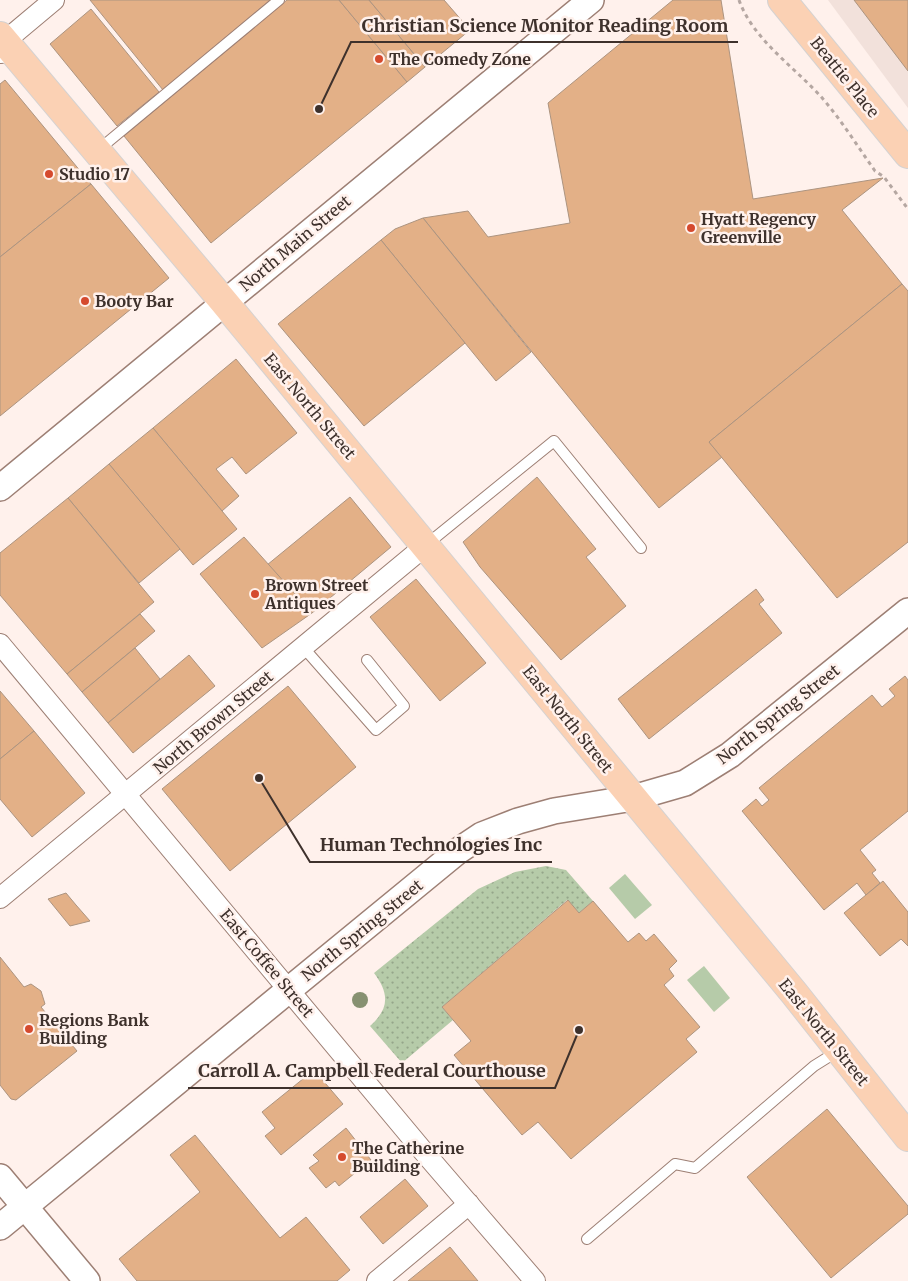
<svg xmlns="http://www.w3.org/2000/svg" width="908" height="1281" viewBox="0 0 908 1281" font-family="Merriweather,serif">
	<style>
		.built { fill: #f2e1db }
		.grass { fill: #b6cba9 }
		.park { fill: url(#park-dots) }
		.building { fill: #e3b087; stroke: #ac9480 }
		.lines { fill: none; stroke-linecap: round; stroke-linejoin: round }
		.service-casing { stroke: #9d7f74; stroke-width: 12 }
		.minor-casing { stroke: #9d7f74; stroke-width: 22 }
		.tertiary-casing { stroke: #9d7f74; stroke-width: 28 }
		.primary-casing { stroke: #d5d2d1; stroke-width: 30 }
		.path { stroke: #b5a7a2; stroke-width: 3; stroke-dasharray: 4 4; stroke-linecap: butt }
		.service { stroke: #fff; stroke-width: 10 }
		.minor { stroke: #fff; stroke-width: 20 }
		.tertiary { stroke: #fff; stroke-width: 25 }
		.primary { stroke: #fbd1b4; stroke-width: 28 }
		.tree { fill: #879171 }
		.poi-dot { fill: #d54a2e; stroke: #fff1ec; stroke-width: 2 }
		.labels { text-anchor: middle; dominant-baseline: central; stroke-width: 5; stroke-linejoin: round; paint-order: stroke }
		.poi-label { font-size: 16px; font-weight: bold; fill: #3e312c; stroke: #fff1ec; text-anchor: start }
		.street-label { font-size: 16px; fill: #3e312c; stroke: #fff1ec }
		.leader { fill: none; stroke: #3e312c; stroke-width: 2 }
		.callout-dot { fill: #3e312c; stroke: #fff1ec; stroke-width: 2 }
		.callout-label { font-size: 18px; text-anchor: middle; font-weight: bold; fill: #3e312c; stroke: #fff1ec; stroke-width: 5; stroke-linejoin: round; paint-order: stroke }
	</style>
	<defs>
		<pattern id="park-dots" width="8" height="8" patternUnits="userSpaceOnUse" patternTransform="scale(1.25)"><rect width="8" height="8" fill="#b6cba9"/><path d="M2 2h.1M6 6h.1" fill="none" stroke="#95a58a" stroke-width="1.8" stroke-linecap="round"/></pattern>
	</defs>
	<rect width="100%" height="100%" fill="#fff1ec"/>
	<path class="built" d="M828,0h80v108z"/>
	<g class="grass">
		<path d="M625,874l27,31 -17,14 -26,-31z"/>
		<path d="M704,966l26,32 -16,14 -27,-32z"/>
	</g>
	<path class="park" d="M546,866l20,4 27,31 -14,12 -12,-13 -125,107 11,13 -51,43 -32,-37c20,-18 19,-33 4,-53l104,-84 37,-17z"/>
	<g class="building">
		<path d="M90,0h180l-107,90z"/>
		<path d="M287,0h52l68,82 -196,161 -87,-107z"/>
		<path d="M339,0h30l56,67 -18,15z"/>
		<path d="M369,0h75l26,30 -45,37z"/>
		<path d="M673,0h48l32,199 130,-21 -41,32 60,74 -193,158 13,15 -63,51 -236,-290 45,-7 20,26 82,-14 -22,-120z"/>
		<path d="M854,0h54v71z"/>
		<path d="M91,9l68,83 -42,34 -67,-82z"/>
		<path d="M5,80l86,104 -91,73v-173z"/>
		<path d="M91,184l78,94 -169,138v-159z"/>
		<path d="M423,218l108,134 -35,29 -115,-141 14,-11z"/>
		<path d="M381,240l84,103 -101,83 -86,-102z"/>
		<path d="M902,284l6,7v251l-71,56 -128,-156z"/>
		<path d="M236,359l61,74 -51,41 -14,-17 -16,12 23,27 -17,15 -69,-83z"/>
		<path d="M153,428l84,101 -44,36 -84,-101z"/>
		<path d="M109,464l71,85 -41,34 -71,-85z"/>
		<path d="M537,477l59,72 -10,8 40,49 -65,54 -81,-93 -17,-25z"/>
		<path d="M350,497l41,50 -79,66 -45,-48z"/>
		<path d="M68,498l86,104 -87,72 -67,-79v-42z"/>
		<path d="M244,537l68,76 -50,35 -62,-74z"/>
		<path d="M416,579l70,84 -46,38 -70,-84z"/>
		<path d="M756,589l8,11 -5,4 23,29 -133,106 -31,-40z"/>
		<path d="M140,614l15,17 -73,61 -15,-18z"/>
		<path d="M135,648l25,31 -52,44 -26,-31z"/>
		<path d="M189,655l26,31 -82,67 -25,-30z"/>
		<path d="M905,676l3,4v131l-48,39 16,20 -4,3 8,10 -14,12 -9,-12 -33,27 -82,-99 14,-12 6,7 7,-6 -10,-12 113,-93 10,12 13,-11 -6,-7z"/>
		<path d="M288,686l68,81 -126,104 -68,-82z"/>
		<path d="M0,691l34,40 -34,28z"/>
		<path d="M34,731l51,62 -53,44 -32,-38v-40z"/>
		<path d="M883,881l25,31v34l-7,-7 -21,17 -36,-43z"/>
		<path d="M66,893l10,12 14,16 -20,5 -22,-27z"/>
		<path d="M568,900l11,13 14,-12 35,41 11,-9 7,8 8,-7 23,27 -8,8 5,7 -10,9 36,42 -14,12 11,13 -126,107 -33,-37 -16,13 -68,-80 17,-14 -29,-34z"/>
		<path d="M0,957l24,30 7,-3 10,7 4,13 -4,3 36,44 -61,49 -5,-1 -11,-14z"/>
		<path d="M314,1070l29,34 -62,51 -16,-19 10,-8 -13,-16z"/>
		<path d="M827,1109l81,97v8l-77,64 -84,-101z"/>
		<path d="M346,1128l25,32 -32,26 -4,-5 -9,7 -17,-20 10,-7 -6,-6z"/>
		<path d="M195,1135l85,103 26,-21 44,53 -13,11h-200l-18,-22 81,-67 -30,-37z"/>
		<path d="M405,1179l23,27 -45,38 -23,-27z"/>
		<path d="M450,1247l28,34h-70z"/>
	</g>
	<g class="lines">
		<defs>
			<g id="service">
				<path d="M97,151l182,-151"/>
				<path d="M426,545l128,-104 87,107"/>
				<path d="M303,647l73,83 28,-24 -37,-46"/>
				<path d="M587,1239l88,-75 20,4 119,-102 24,-15"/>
			</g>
			<g id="minor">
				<path d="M1,53l4,-12 49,-41"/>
				<path d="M0,644l423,507 112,130"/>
				<path d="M0,898l425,-352"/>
				<path d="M377,1281l92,-77"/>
			</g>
			<g id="tertiary">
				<path d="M0,488l591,-488"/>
				<path d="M0,1177l87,104"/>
				<path d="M0,1227l458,-376 24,-16 36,-14 36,-10 79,-13 52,-15 45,-28 178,-144"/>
			</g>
			<g id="primary">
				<path d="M782,0l126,154"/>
				<path d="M0,36l224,266 570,691 114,144"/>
			</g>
		</defs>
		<use href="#service" class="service-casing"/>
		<use href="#minor" class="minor-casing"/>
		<use href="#tertiary" class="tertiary-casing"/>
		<use href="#primary" class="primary-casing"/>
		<path class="path" d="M739,0c14,40 57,68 84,99 19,22 35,48 52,72l9,6 24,32"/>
		<use href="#service" class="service"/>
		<use href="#minor" class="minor"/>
		<use href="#tertiary" class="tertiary"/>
		<use href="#primary" class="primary"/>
	</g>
	<circle class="tree" cx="360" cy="1000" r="8"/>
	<g class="poi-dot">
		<circle cx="379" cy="59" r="5"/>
		<circle cx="49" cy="174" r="5"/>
		<circle cx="691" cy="228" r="5"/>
		<circle cx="85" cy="301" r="5"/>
		<circle cx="255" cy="594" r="5"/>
		<circle cx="29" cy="1029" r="5"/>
		<circle cx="342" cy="1157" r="5"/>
	</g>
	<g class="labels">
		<g class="poi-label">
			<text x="389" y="59">The Comedy Zone</text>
			<text x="59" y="174">Studio 17</text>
			<text x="701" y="219">Hyatt Regency<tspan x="701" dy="18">Greenville</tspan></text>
			<text x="95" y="301">Booty Bar</text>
			<text x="265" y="585">Brown Street<tspan x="265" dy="18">Antiques</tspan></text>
			<text x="39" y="1020">Regions Bank<tspan x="39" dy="18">Building</tspan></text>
			<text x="352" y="1148">The Catherine<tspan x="352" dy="18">Building</tspan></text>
		</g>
		<g class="street-label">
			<text transform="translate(845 77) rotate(51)">Beattie Place</text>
			<text transform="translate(295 243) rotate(-40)">North Main Street</text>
			<text transform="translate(310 406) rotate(50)">East North Street</text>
			<text transform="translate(778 714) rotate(-38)">North Spring Street</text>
			<text transform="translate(568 719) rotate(51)">East North Street</text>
			<text transform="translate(213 722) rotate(-40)">North Brown Street</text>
			<text transform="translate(362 930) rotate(-39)">North Spring Street</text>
			<text transform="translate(267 963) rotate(50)">East Coffee Street</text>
			<text transform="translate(824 1032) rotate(51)">East North Street</text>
		</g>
	</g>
	<path class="leader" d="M319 109L351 42H738M259 778L310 862H552M579 1030L555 1088H188"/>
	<g class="callout-dot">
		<circle cx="319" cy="109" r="5"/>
		<circle cx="259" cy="778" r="5"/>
		<circle cx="579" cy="1030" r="5"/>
	</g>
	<g class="callout-label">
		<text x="545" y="32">Christian Science Monitor Reading Room</text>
		<text x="431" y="851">Human Technologies Inc</text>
		<text x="372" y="1077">Carroll A. Campbell Federal Courthouse</text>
	</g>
</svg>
